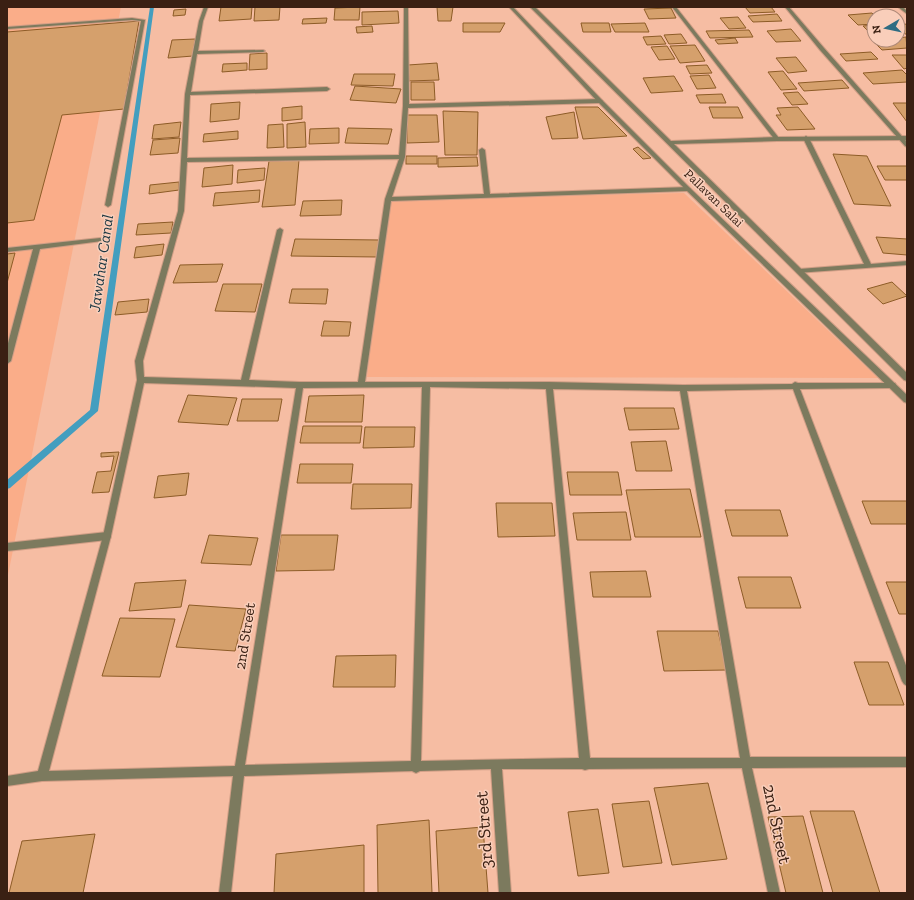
<svg xmlns="http://www.w3.org/2000/svg" width="914" height="900" viewBox="0 0 914 900" font-family="'Zilla Slab',serif">
	<style>
		.built { fill: #faad89 }
		.lines { fill: none; stroke-linecap: round; stroke-linejoin: round }
		.stream { fill: #439ebf; fill-rule: evenodd }
		.building { fill: #d5a06c; stroke: #8d5c27 }
		.service-casing { stroke: #d09e86; stroke-width: 2 }
		.minor-casing { stroke: #d09e86; stroke-width: 2 }
		.tertiary-casing { stroke: #d09e86; stroke-width: 2 }
		.service { fill: #7c7a5e; fill-rule: evenodd }
		.minor { fill: #7c7a5e; fill-rule: evenodd }
		.tertiary { fill: #7c7a5e; fill-rule: evenodd }
		.labels { text-anchor: middle; dominant-baseline: central; stroke-width: 3; stroke-linejoin: round; paint-order: stroke }
		.far-street-label { font-size: 13px; fill: #3a2013; stroke: #f9ceba }
		.street-label { font-size: 15px; fill: #3a2013; stroke: #f9ceba }
		.water-label { font-size: 16px; font-style: italic; fill: #1b3742; stroke: #f9ceba }
		.near-street-label { font-size: 18px; fill: #3a2013; stroke: #f9ceba }
	</style>
	<rect width="100%" height="100%" fill="#f6bda3"/>
	<g class="built">
		<path d="M7,7h114l-114,573z"/>
		<path d="M684,193l194,185 -511,-1 20,-178z"/>
	</g>
	<g class="lines">
		<path class="stream" d="M150,7h4l-56,404 -88,77 -3,1v-9l83,-70z"/>
	</g>
	<g class="building">
		<path d="M221,7h31l-1,12 -32,2z"/>
		<path d="M255,7h25l-1,13 -25,1z"/>
		<path d="M360,7l-1,13h-25l1,-12z"/>
		<path d="M437,7h16l-2,14h-13z"/>
		<path d="M745,7h26l4,5 -25,1z"/>
		<path d="M671,8l5,10 -27,1 -5,-10z"/>
		<path d="M186,9l-1,6 -12,1 1,-6z"/>
		<path d="M398,11l1,12 -37,2v-13z"/>
		<path d="M872,13l3,3 -1,8 -16,1 -10,-10z"/>
		<path d="M777,14l5,7 -29,1 -5,-6z"/>
		<path d="M738,17l8,11 -17,1 -9,-11z"/>
		<path d="M327,18l-1,5 -24,1 1,-5z"/>
		<path d="M139,21l-15,88 -62,6 -28,105 -27,3v-191z"/>
		<path d="M463,23h42l-5,9h-37z"/>
		<path d="M581,23h28l2,9h-28z"/>
		<path d="M645,23l4,9h-34l-4,-8z"/>
		<path d="M907,24v10h-2l-7,-9z"/>
		<path d="M874,25v11h-1l-10,-10z"/>
		<path d="M372,26l1,6 -16,1 -1,-6z"/>
		<path d="M791,29l10,12 -25,1 -9,-11z"/>
		<path d="M749,30l4,7 -43,1 -4,-7z"/>
		<path d="M681,34l6,9 -18,1 -5,-9z"/>
		<path d="M661,36l5,8 -19,1 -4,-8z"/>
		<path d="M906,37l1,11 -25,2 -10,-10h26v-2z"/>
		<path d="M735,38l3,5 -20,1 -3,-4z"/>
		<path d="M195,39l-2,17 -25,2 4,-18z"/>
		<path d="M695,45l10,16 -25,2 -10,-17z"/>
		<path d="M667,46l8,13 -16,1 -8,-13z"/>
		<path d="M871,52l7,7 -32,2 -6,-7z"/>
		<path d="M267,53v16l-18,1 1,-16z"/>
		<path d="M892,55h15v13l-3,1z"/>
		<path d="M796,57l11,14 -19,2 -12,-15z"/>
		<path d="M247,63v7l-25,2 1,-8z"/>
		<path d="M437,63l2,17 -30,1 -1,-16z"/>
		<path d="M707,65l5,8 -22,1 -4,-8z"/>
		<path d="M902,70l5,5v7l-34,2 -10,-11z"/>
		<path d="M783,71l14,18 -16,1 -13,-18z"/>
		<path d="M354,74h41l-2,12 -42,-1z"/>
		<path d="M709,75l7,13 -19,1 -7,-13z"/>
		<path d="M674,76l9,15 -32,2 -8,-15z"/>
		<path d="M842,80l7,8 -45,3 -6,-8z"/>
		<path d="M411,82h23l1,18h-24z"/>
		<path d="M355,86l46,3 -5,14 -46,-3z"/>
		<path d="M798,92l10,12 -16,1 -9,-12z"/>
		<path d="M722,94l4,9h-26l-4,-8z"/>
		<path d="M240,102l-1,17 -29,3 1,-18z"/>
		<path d="M893,103h14v19z"/>
		<path d="M302,106v13l-20,2v-13z"/>
		<path d="M575,107h23l29,29 -44,3z"/>
		<path d="M709,107h29l5,11h-30z"/>
		<path d="M798,107l17,22 -28,1 -11,-15h5l-4,-7z"/>
		<path d="M443,111l35,1 -1,43h-32z"/>
		<path d="M574,112l4,26 -26,1 -6,-22z"/>
		<path d="M407,115h30l2,27 -32,1z"/>
		<path d="M181,122l-2,15 -27,2 2,-14z"/>
		<path d="M305,122l1,25 -19,1v-24z"/>
		<path d="M283,124l1,23 -17,1 1,-23z"/>
		<path d="M339,128v15l-30,1 1,-15z"/>
		<path d="M348,128l44,1 -4,15 -43,-1z"/>
		<path d="M238,131v8l-35,3 1,-8z"/>
		<path d="M180,138l-2,15 -28,2 3,-15z"/>
		<path d="M638,147l13,11 -8,1 -10,-10z"/>
		<path d="M833,154l34,2 24,50 -37,-2z"/>
		<rect x="406" y="156" width="31" height="8"/>
		<path d="M477,157l1,9 -40,1v-9z"/>
		<path d="M299,160l-4,45 -33,2 7,-46z"/>
		<path d="M233,165l-1,19 -30,3 2,-19z"/>
		<path d="M877,166h30v14h-22z"/>
		<path d="M265,168l-1,12 -27,3 1,-13z"/>
		<path d="M179,182v8l-30,4 1,-9z"/>
		<path d="M260,190l-1,12 -46,4 2,-13z"/>
		<path d="M342,200l-1,15 -41,1 3,-15z"/>
		<path d="M173,222l-2,11 -35,2 2,-11z"/>
		<path d="M876,237l31,2v16l-24,-2z"/>
		<path d="M295,239l85,1 -2,17 -87,-1z"/>
		<path d="M164,244l-2,11 -28,3 2,-11z"/>
		<path d="M15,253l-8,30v-29z"/>
		<path d="M223,264l-6,18 -44,1 7,-18z"/>
		<path d="M892,282l15,14 -24,8 -16,-15z"/>
		<path d="M223,284h39l-7,28 -40,-1z"/>
		<path d="M292,289h36l-2,15 -37,-1z"/>
		<path d="M149,299l-2,13 -32,3 3,-13z"/>
		<path d="M324,321l27,1 -2,14h-28z"/>
		<path d="M188,395l49,3 -9,27 -50,-3z"/>
		<path d="M364,395l-2,27h-57l4,-26z"/>
		<path d="M242,399h40l-4,22h-41z"/>
		<path d="M624,408h50l5,21 -50,1z"/>
		<path d="M303,426h59l-2,17h-60z"/>
		<path d="M365,427h50l-1,20 -51,1z"/>
		<path d="M666,441l6,30h-36l-5,-29z"/>
		<path d="M119,452l-10,40 -17,1 5,-21 14,-1 3,-15 -13,1v-4z"/>
		<path d="M300,464h53l-2,19h-54z"/>
		<path d="M567,472h51l4,23h-52z"/>
		<path d="M189,473l-3,22 -32,3 4,-22z"/>
		<path d="M353,484h59l-1,24 -60,1z"/>
		<path d="M690,489l11,48h-66l-9,-47z"/>
		<path d="M862,501h45v23h-36z"/>
		<path d="M496,503h56l3,33 -57,1z"/>
		<path d="M725,510h55l8,26h-56z"/>
		<path d="M626,512l5,28h-54l-4,-27z"/>
		<path d="M209,535l49,3 -7,27 -50,-2z"/>
		<path d="M281,535h57l-4,35 -58,1z"/>
		<path d="M646,571l5,26h-58l-3,-25z"/>
		<path d="M738,577h53l10,31h-55z"/>
		<path d="M186,580l-5,27 -52,4 6,-28z"/>
		<path d="M886,582h21v32h-8z"/>
		<path d="M189,605l57,4 -11,42 -59,-4z"/>
		<path d="M120,618l55,1 -15,58 -58,-1z"/>
		<path d="M657,631h61l9,39 -63,1z"/>
		<path d="M396,655l-1,32h-62l3,-31z"/>
		<path d="M854,662h34l16,43h-35z"/>
		<path d="M708,783l19,76 -55,6 -18,-77z"/>
		<path d="M649,801l13,62 -39,4 -11,-63z"/>
		<path d="M598,809l11,64 -31,3 -10,-64z"/>
		<path d="M810,811h44l26,82h-47z"/>
		<path d="M803,816l20,77h-37l-18,-76z"/>
		<path d="M429,820l3,73h-54l-1,-68z"/>
		<path d="M483,827l5,66h-49l-3,-62z"/>
		<path d="M95,834l-12,59h-74l13,-52z"/>
		<path d="M364,845v48h-90l2,-39z"/>
	</g>
	<g class="lines">
		<defs>
			<g id="service">
				<path d="M132,18l13,2 -34,185 -3,2 -3,-2 36,-184 -9,-1 -125,9v-2z"/>
				<path d="M100,238l2,1v2l-62,8 -29,112 -4,3v-17l26,-98 -26,3v-4z"/>
				<path d="M107,532l3,1 1,3 -1,3 -3,1 -100,11v-8z"/>
			</g>
			<g id="minor">
				<path d="M204,7h4l-5,14 -5,30 65,-1 2,1 -2,1 -66,2 -6,38 136,-5 3,2 -3,2 -137,4 -3,63 212,-3 4,-49 1,-99h4l1,97 191,-5 3,2 -3,2 -192,5 -3,49 -13,40 92,-3 -5,-44 3,-2 3,2 5,44 198,-7 3,2 -3,2 -297,10 -26,181h184l134,3 109,-1 3,-2 3,1h97l1,2 -4,3 -92,1 107,279v18l-3,-2 -2,-3 -109,-292 -106,2 63,366h157v10l-155,1 28,125h-12l-26,-125 -153,1 -4,1 -3,-1h-80l9,124h-12l-8,-124 -71,2 -4,2 -4,-2 -168,5 -13,117h-12l14,-117 -191,5 -35,5v-10l31,-5 65,-235 34,-156 -2,-19 43,-150 7,-117 14,-73zM399,159l-14,40 -27,183h-58l-51,-2 34,-150 -3,-2 -3,2 -36,150 -97,-3 -1,-16 41,-150 3,-49zM144,383l152,5 -61,378 -186,5 62,-235zM422,387l-11,374 -166,4 58,-377zM430,387l116,2 33,369 -158,3zM553,389l127,2 60,367h-150z"/>
				<path d="M672,7h4l103,131v2h-4z"/>
				<path d="M785,7h4l35,41 83,94v5l-2,-1 -85,-96z"/>
				<path d="M806,136l3,2 62,126 36,-3v4l-110,8v-4h2l65,-5 -61,-126z"/>
			</g>
			<g id="tertiary">
				<path d="M509,7h4l89,93 88,88 217,207v8l-3,-1 -218,-212 -88,-88z"/>
				<path d="M530,7h5l136,134 106,-4 130,-1v4l-130,1 -103,3 233,229v8l-3,-1z"/>
				<path d="M898,7h5l4,4v3z"/>
			</g>
		</defs>
		<use href="#service" class="service-casing"/>
		<use href="#minor" class="minor-casing"/>
		<use href="#tertiary" class="tertiary-casing"/>
		<use href="#service" class="service"/>
		<use href="#minor" class="minor"/>
		<use href="#tertiary" class="tertiary"/>
	</g>
	<g class="labels">
		<g class="far-street-label">
			<text transform="translate(714 198) rotate(44)">Pallavan Salai</text>
		</g>
		<g class="street-label">
			<text transform="translate(245 636) rotate(-81)">2nd Street</text>
		</g>
		<g class="water-label">
			<text transform="translate(101 263) rotate(-82)">Jawahar Canal</text>
		</g>
		<g class="near-street-label">
			<text transform="translate(777 824) rotate(78)">2nd Street</text>
			<text transform="translate(484 830) rotate(-94)">3rd Street</text>
		</g>
	</g>
	<rect width="914" height="900" fill="none" stroke="#3a2013" stroke-width="16"/>
	<g transform="translate(886 28) rotate(261)"><circle r="19" fill="#f9ceba" stroke="#ad8877"/>
	<path d="M0-3L7 15L0 10L-7 15Z" fill="#2f6c82"/>
	<text y="-6" font-size="11" font-weight="bold" text-anchor="middle" fill="#3a2013">N</text>
	</g>
</svg>
